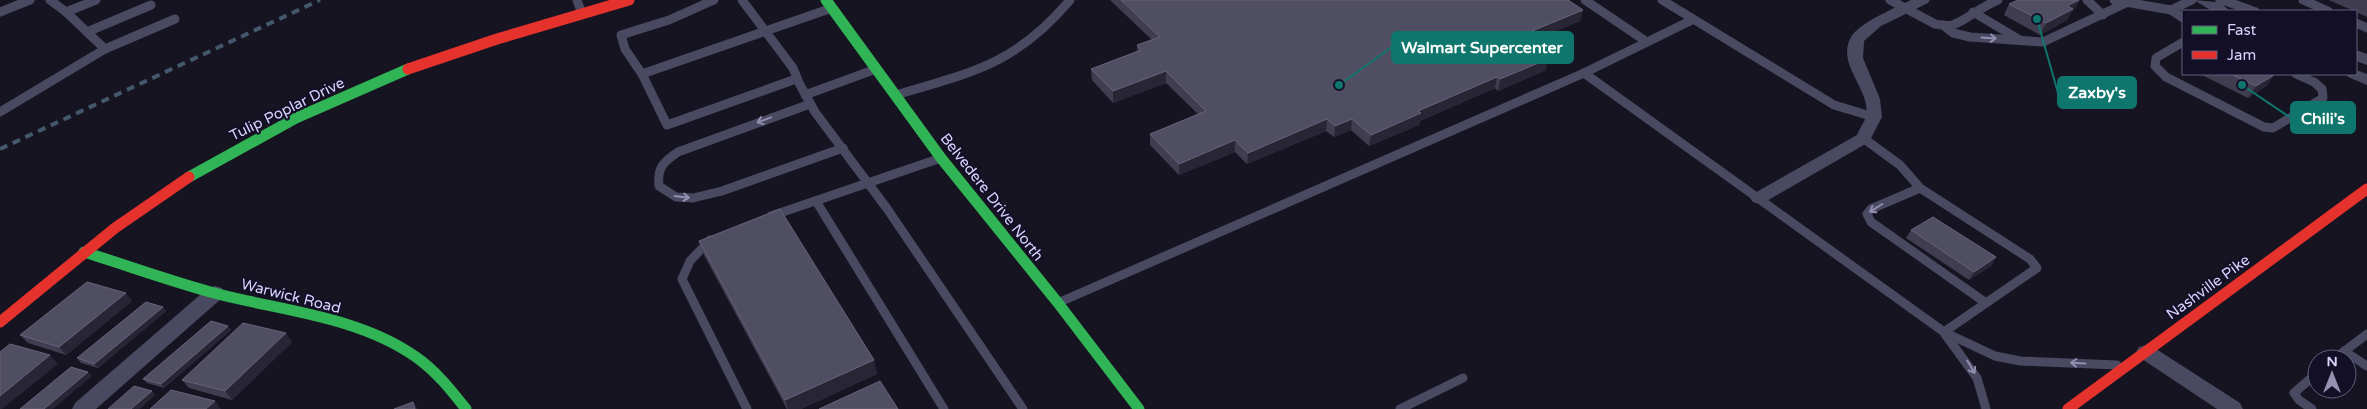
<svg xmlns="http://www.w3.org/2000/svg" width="2367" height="409" viewBox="0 0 2367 409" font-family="'Varela Round',sans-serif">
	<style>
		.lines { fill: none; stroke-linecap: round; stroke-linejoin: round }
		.lane { stroke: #4a4962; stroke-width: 9 }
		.street { fill: #4a4962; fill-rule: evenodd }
		.fast { stroke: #30b455; stroke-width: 11 }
		.jam { stroke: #e5322d; stroke-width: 11 }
		.rail { stroke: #43596b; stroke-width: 4; stroke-dasharray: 8 6; stroke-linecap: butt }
		.wall { fill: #403d50 }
		.shaded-wall { fill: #282635 }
		.building { fill: #504e63; stroke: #66637b }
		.oneway { stroke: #928eb0 }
		.labels { text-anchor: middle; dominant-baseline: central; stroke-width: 4.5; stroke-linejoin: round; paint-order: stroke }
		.street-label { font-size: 15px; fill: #d9d4ff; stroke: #130f26 }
		.leader { fill: none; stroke: #0f766e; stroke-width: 2 }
		.callout-dot { fill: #0f766e; stroke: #130f26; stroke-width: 2 }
		.callout { fill: #0f766e; stroke: #0f766e; stroke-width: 2 }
		.callout-label { font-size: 16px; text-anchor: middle; font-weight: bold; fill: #fff }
	</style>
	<rect width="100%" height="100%" fill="#161421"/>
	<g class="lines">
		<g class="lane">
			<path d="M50,0l16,12 30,-12"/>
			<path d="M577,0l5,14"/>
			<path d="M714,0l-45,20 -48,15 4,14 17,25 25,51 129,-46"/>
			<path d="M742,0l51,68 6,15 16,29 73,98 135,199"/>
			<path d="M1585,0l62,42"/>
			<path d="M1662,0l172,105 40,12"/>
			<path d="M1890,0l45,24c6,1 15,3 20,0 15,-6 25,-17 43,-24"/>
			<path d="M2087,0l16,15"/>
			<path d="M2114,0l57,10 12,8"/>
			<path d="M2303,0l25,11"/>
			<path d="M2171,10l21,-10"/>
			<path d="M0,12l30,-12"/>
			<path d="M66,12l39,37 70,-30"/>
			<path d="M1973,12l47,28"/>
			<path d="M2356,23l11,5"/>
			<path d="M1943,25l10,8 17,4 73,5 83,-39"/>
			<path d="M87,32l64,-27"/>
			<path d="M2183,42l-27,16 -1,8 11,11 98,50 9,1 50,-30 -1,-9 -8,-7 -18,-8"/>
			<path d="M1584,73l360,259 51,24 25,5 97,4"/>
			<path d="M642,74l190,-66"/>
			<path d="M805,95l71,-26"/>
			<path d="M896,95c77,-23 120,-31 174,-95"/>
			<path d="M810,104l-132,48c-15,10 -21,16 -19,34l17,11 17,1 29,-7 121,-43"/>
			<path d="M0,112l105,-63"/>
			<path d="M1863,138l37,27 20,23 110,71 7,9 -93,64"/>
			<path d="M1920,188l-49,21 -4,5 4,8 115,81"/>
			<path d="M816,201l128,208"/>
			<path d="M771,216l170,-58"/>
			<path d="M710,240l-20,21 -8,18 65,130"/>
			<path d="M1060,302l524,-229 108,-53"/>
			<path d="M1945,334l32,44 9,31"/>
			<path d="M2344,351l23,15"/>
			<path d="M2334,359l33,-25"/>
			<path d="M1400,409l63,-31"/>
			<path d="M2312,409l-13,-9 -5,-7 23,-20"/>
		</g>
		<g class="street">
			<path d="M1911,0h19l-2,3 -47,23 -17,15 -1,17 17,41 2,18 -11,21 -2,4 -104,60 -6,2 -6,-2 -3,-4 3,-4 104,-59c2,-6 7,-12 9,-18 6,-26 -29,-51 -16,-78 7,-16 46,-31 61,-39z"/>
			<path d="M2194,0l22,2 -1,-2h21l22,8 2,3h-20l-17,-6 7,6h-18z"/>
			<path d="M2356,50l11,4v11l-11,-4z"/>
			<path d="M2356,70l11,4v11l-19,-8 -2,-3h10z"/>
			<path d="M215,286l7,2 2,5 -2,5 -126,111h-24l3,-6 133,-115z"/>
			<path d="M2146,345l7,2 87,56 3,6h-26l-78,-52 -3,-5 3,-5z"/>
		</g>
		<g class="fast">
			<path d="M826,0l115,158 117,145 81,106"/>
			<path d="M189,177l107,-59 112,-49"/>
			<path d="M84,252c45,14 89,30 134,42 66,17 142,23 198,63 20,14 35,33 50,52"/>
		</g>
		<g class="jam">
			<path d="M408,69l89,-30 132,-39"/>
			<path d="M0,322l115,-94 74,-51"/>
			<path d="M2068,409l299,-220"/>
		</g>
		<path class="rail" d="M0,149l320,-149"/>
	</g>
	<g class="wall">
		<path d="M1110,0h458l15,10 -3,11 -39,16 -1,12 -3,2 9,19 -48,21 -3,-3 -75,33 -1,4 -50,21 -18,-16 -17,7 -8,-6 -79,33 -12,-12 -56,23 -29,-30v-11l48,-20 -32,-31 -53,20 -21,-23 -1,-11 46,-17v-7l15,-5z"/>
		<path d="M2329,0h38v17l-11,-5v-1h-2z"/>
		<path d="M2009,4l65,6 -2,1 -5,9 -27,15 -36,-20z"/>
		<path d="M2200,74h72l2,1 -8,11 -18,12z"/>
		<path d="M1911,230l85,27 -5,9 -22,14 -63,-42z"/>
		<path d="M699,241l175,119 3,14 -76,35h-14l-83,-154z"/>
		<path d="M132,301l-66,54 -38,-12 -8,-8z"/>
		<path d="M163,307l3,4 -68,57 -17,-5 -4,-5z"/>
		<path d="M228,326l3,4 -67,58 -17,-5 -4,-4z"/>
		<path d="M292,342l-60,58 -43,-12 -7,-8z"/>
	</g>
	<g class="shaded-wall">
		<path d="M2079,0h1l-6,10 -2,1 -5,9 -27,15 6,-12 21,-17z"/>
		<path d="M1583,10l-3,11 -50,21 2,-11z"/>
		<path d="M1542,38l-2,11 -14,6 2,-11z"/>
		<path d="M1548,59l-2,11 -48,21 2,-12z"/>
		<path d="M1166,71v12l-53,20v-12z"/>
		<path d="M2274,75l-8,11 -18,12 8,-12z"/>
		<path d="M1497,77l-2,11 -75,33 -1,4 -50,21 2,-11 47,-24z"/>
		<path d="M1327,119l-1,12 -79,33 1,-11z"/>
		<path d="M1352,119l-1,11 -17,7 1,-11z"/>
		<path d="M1235,140v12l-56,23v-11z"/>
		<path d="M1996,257l-5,9 -22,14 5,-8z"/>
		<path d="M126,293l6,8 -66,54 -7,-8z"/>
		<path d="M163,307l3,4 -68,57 -4,-4z"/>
		<path d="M228,326l3,4 -67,58 -3,-4z"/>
		<path d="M286,333l6,9 -60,58 -7,-9z"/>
		<path d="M50,355l8,9 -56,45h-2v-13z"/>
		<path d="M874,360l3,14 -76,35h-13l-3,-9z"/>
		<path d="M88,372l4,4 -39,33h-9z"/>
		<path d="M152,391l3,4 -15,14h-9z"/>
		<path d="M215,401l6,8h-15z"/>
		<path d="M413,402l5,7h-3z"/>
	</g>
	<g class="building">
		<path d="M1121,0h447l15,10 -51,21 10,7 -14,6 20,15 -48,20 -3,-2 -79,34 3,2 -50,22 -19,-16 -17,7 -8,-7 -79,34 -13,-13 -56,24 -29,-30 56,-23 -40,-40 -53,20 -22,-22 50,-19 -4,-5 23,-8z"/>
		<path d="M2018,0h61l-12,6 6,3 -27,14 -37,-19z"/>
		<path d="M2230,74h42l2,1 -18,11z"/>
		<path d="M780,209l94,151 -89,40 -86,-159z"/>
		<path d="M1933,217l63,40 -22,15 -63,-42z"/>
		<path d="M87,282l39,11 -67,54 -39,-12z"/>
		<path d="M146,302l17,5 -69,57 -17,-6z"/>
		<path d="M211,321l17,5 -67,58 -18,-5z"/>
		<path d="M243,323l43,10 -61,58 -43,-11z"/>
		<path d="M10,344l40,11 -50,41v-44z"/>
		<path d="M71,367l17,5 -44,37h-24z"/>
		<path d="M880,381l18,28h-79z"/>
		<path d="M134,386l18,5 -21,18h-23z"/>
		<path d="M171,390l44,11 -9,8h-56z"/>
		<path d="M413,402l2,7h-21z"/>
	</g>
	<defs><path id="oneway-shaft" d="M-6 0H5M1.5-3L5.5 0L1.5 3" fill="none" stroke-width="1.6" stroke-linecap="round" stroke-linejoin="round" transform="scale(1.25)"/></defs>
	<g class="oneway">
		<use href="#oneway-shaft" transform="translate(1989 38) rotate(4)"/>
		<use href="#oneway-shaft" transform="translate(764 120) rotate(160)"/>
		<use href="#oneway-shaft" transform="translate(682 197) rotate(7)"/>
		<use href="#oneway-shaft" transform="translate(1876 208) rotate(148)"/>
		<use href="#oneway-shaft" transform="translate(2078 363) rotate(-177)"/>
		<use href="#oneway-shaft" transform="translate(1971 367) rotate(59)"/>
	</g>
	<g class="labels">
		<g class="street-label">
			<text transform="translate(287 109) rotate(-26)">Tulip Poplar Drive</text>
			<text transform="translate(992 197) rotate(52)">Belvedere Drive North</text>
			<text transform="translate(2208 287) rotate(-36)">Nashville Pike</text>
			<text transform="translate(291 296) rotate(14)">Warwick Road</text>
		</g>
	</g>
	<path class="leader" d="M1339 85L1392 47M2037 19L2058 93M2242 85L2291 118"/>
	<g class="callout-dot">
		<circle cx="1339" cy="85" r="5"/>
		<circle cx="2037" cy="19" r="5"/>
		<circle cx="2242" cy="85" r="5"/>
	</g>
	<g class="callout">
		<rect x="1392" y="32" width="181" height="31" rx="5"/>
		<rect x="2058" y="77" width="78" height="31" rx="5"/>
		<rect x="2291" y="102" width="64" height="31" rx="5"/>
	</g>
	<g class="callout-label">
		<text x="1482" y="53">Walmart Supercenter</text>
		<text x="2097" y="98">Zaxby's</text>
		<text x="2323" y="124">Chili's</text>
	</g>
	<rect x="2182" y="10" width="175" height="65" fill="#130f26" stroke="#625e7d"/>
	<rect x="2192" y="26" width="25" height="8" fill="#30b455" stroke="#625e7d"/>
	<text x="2227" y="35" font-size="15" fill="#d9d4ff">Fast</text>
	<rect x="2192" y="51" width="25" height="8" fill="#e5322d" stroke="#625e7d"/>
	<text x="2227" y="60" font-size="15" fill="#d9d4ff">Jam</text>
	<g transform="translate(2332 374)"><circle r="24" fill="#130f26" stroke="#625e7d"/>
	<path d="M0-4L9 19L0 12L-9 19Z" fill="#9591b1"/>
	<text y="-8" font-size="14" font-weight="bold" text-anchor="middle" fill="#d9d4ff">N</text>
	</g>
</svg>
